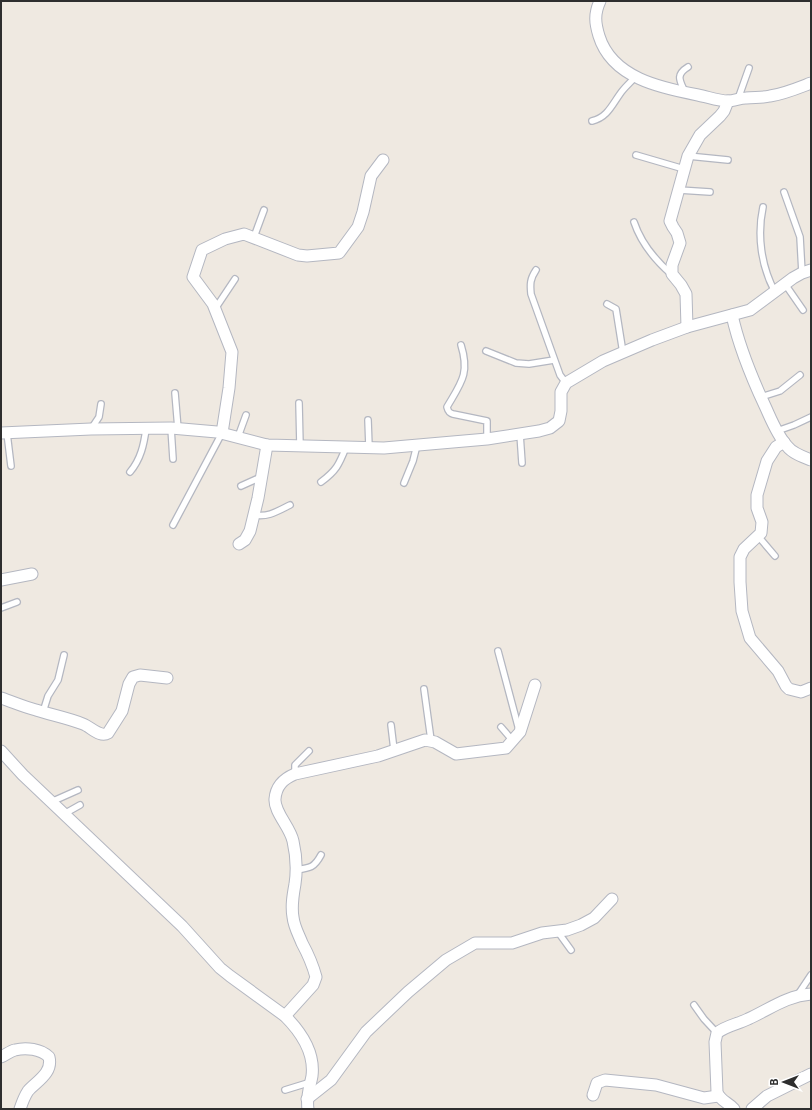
<svg xmlns="http://www.w3.org/2000/svg" width="812" height="1110" viewBox="0 0 812 1110" font-family="'Noto Sans',sans-serif">
	<style>
		.lines { fill: none; stroke-linecap: round; stroke-linejoin: round }
		.lane-casing { stroke: #b4b7c1; stroke-width: 8 }
		.street-casing { stroke: #b4b7c1; stroke-width: 13 }
		.lane { stroke: #fff; stroke-width: 5.5 }
		.street { stroke: #fff; stroke-width: 11 }
	</style>
	<rect width="100%" height="100%" fill="#efe9e1"/>
	<g class="lines">
		<defs>
			<g id="lane">
				<path d="M685,92c-5,-11 -10,-17 3,-25"/>
				<path d="M738,99l11,-31"/>
				<path d="M592,121c17,-4 21,-19 31,-31 4,-5 9,-9 13,-14"/>
				<path d="M636,155l48,14"/>
				<path d="M688,156l40,4"/>
				<path d="M679,190l31,2"/>
				<path d="M784,192l16,45 2,36"/>
				<path d="M763,207c-6,28 -2,59 12,85"/>
				<path d="M634,222c7,21 20,37 37,52"/>
				<path d="M254,237l10,-27"/>
				<path d="M536,270c-6,9 -6,14 -5,24l29,81 6,8"/>
				<path d="M785,284l18,26"/>
				<path d="M607,304l9,5 7,44"/>
				<path d="M215,309l20,-30"/>
				<path d="M461,345c9,29 0,38 -14,62 1,4 2,6 6,7l34,7v18"/>
				<path d="M486,351l30,12 13,1 25,-4"/>
				<path d="M175,393l3,36"/>
				<path d="M761,397l19,-6 20,-16"/>
				<path d="M299,403l1,43"/>
				<path d="M368,420l1,27"/>
				<path d="M171,428l2,31"/>
				<path d="M91,429l8,-12 2,-13"/>
				<path d="M777,431l17,-6 17,-8"/>
				<path d="M7,433l4,33"/>
				<path d="M520,434l2,29"/>
				<path d="M238,437l8,-22"/>
				<path d="M130,472c11,-13 14,-28 16,-43"/>
				<path d="M321,482c15,-11 18,-17 25,-35"/>
				<path d="M404,483l9,-22 4,-16"/>
				<path d="M241,486l20,-9"/>
				<path d="M254,515c15,2 22,-3 36,-10"/>
				<path d="M173,525l49,-92"/>
				<path d="M758,536l17,20"/>
				<path d="M1,608l16,-6"/>
				<path d="M498,651l21,79"/>
				<path d="M424,689l7,51"/>
				<path d="M43,712l5,-16 10,-16 6,-25"/>
				<path d="M391,725l3,25"/>
				<path d="M501,727l12,14"/>
				<path d="M295,774v-9l14,-14"/>
				<path d="M51,802l27,-12"/>
				<path d="M64,814l16,-9"/>
				<path d="M295,870c15,-2 19,-2 26,-15"/>
				<path d="M558,932l13,18"/>
				<path d="M797,996l14,-21"/>
				<path d="M694,1005l10,14 13,14"/>
				<path d="M285,1090l26,-8"/>
			</g>
			<g id="street">
				<path d="M600,1c-6,13 -5,22 -1,35 13,42 62,52 99,59 10,2 21,6 30,6 6,0 12,-3 18,-3 8,-1 16,0 24,-2 14,-2 28,-8 41,-13"/>
				<path d="M732,315c7,32 19,61 33,91 6,13 12,29 22,40 5,7 16,11 24,14"/>
				<path d="M687,327l-1,-33 -5,-9 -9,-11v-9l8,-22 -3,-10 -4,-6 -3,-6 18,-65 12,-21 20,-19 4,-5 4,-10"/>
				<path d="M1,433l90,-4 80,-1 46,4 50,13 117,3 103,-9 52,-8 11,-3 9,-7 2,-10v-19l5,-9 37,-22 49,-21 35,-13 63,-17 43,-32 9,-5 9,-3"/>
				<path d="M222,433l7,-45 3,-36 -19,-48 -20,-27 9,-27 23,-11 19,-5 54,21 9,1 32,-3 19,-26 5,-15 8,-36 12,-16"/>
				<path d="M784,442l-8,5 -9,14 -10,34v13l5,14 -1,11 -17,16 -4,8v25l2,29 8,27 28,33 8,15 3,3 12,3 10,-4"/>
				<path d="M239,544l6,-4 5,-9 8,-33 9,-53"/>
				<path d="M1,580l31,-6"/>
				<path d="M1,698c12,4 23,9 35,12 16,5 32,8 47,14 8,3 17,14 25,9l14,-22 7,-27 4,-7 7,-2 27,3"/>
				<path d="M1,751l22,24 159,151 38,42 10,8 55,40c16,16 30,36 27,60 -2,11 -6,21 -4,33"/>
				<path d="M285,1016l28,-31 3,-8c-3,-11 -8,-23 -14,-34 -3,-8 -8,-16 -9,-26 -2,-11 0,-22 2,-33 2,-13 1,-30 -2,-43 -3,-14 -19,-29 -18,-42 1,-13 8,-20 20,-25l83,-18 47,-16 10,2 21,12 50,-6 14,-16 15,-47"/>
				<path d="M1,1057c5,-2 9,-6 14,-7 11,-3 26,-1 34,7 4,16 -12,24 -21,34 -4,6 -6,12 -8,18"/>
				<path d="M593,1095l4,-12 8,-3 51,5 48,13 14,-2"/>
				<path d="M307,1099l24,-19 35,-48 42,-40 38,-32 29,-17h37l30,-10 25,-3 14,-5 13,-7 18,-19"/>
				<path d="M734,1109c-6,-7 -14,-8 -17,-17l-2,-50 2,-9c8,-7 21,-9 31,-14 22,-10 38,-23 63,-25"/>
				<path d="M752,1109l15,-13 44,-22"/>
			</g>
		</defs>
		<use href="#lane" class="lane-casing"/>
		<use href="#street" class="street-casing"/>
		<use href="#lane" class="lane"/>
		<use href="#street" class="street"/>
	</g>
	<rect width="812" height="1110" fill="none" stroke="#2e2e2e" stroke-width="4"/>
	<g transform="translate(784 1082) rotate(270)" stroke="#ffffff" stroke-width="3" paint-order="stroke">
	<path d="M0-3L7 15L0 10L-7 15Z" fill="#2e2e2e"/>
	<text y="-6" font-size="11" font-weight="bold" text-anchor="middle" fill="#2e2e2e">B</text>
	</g>
</svg>
